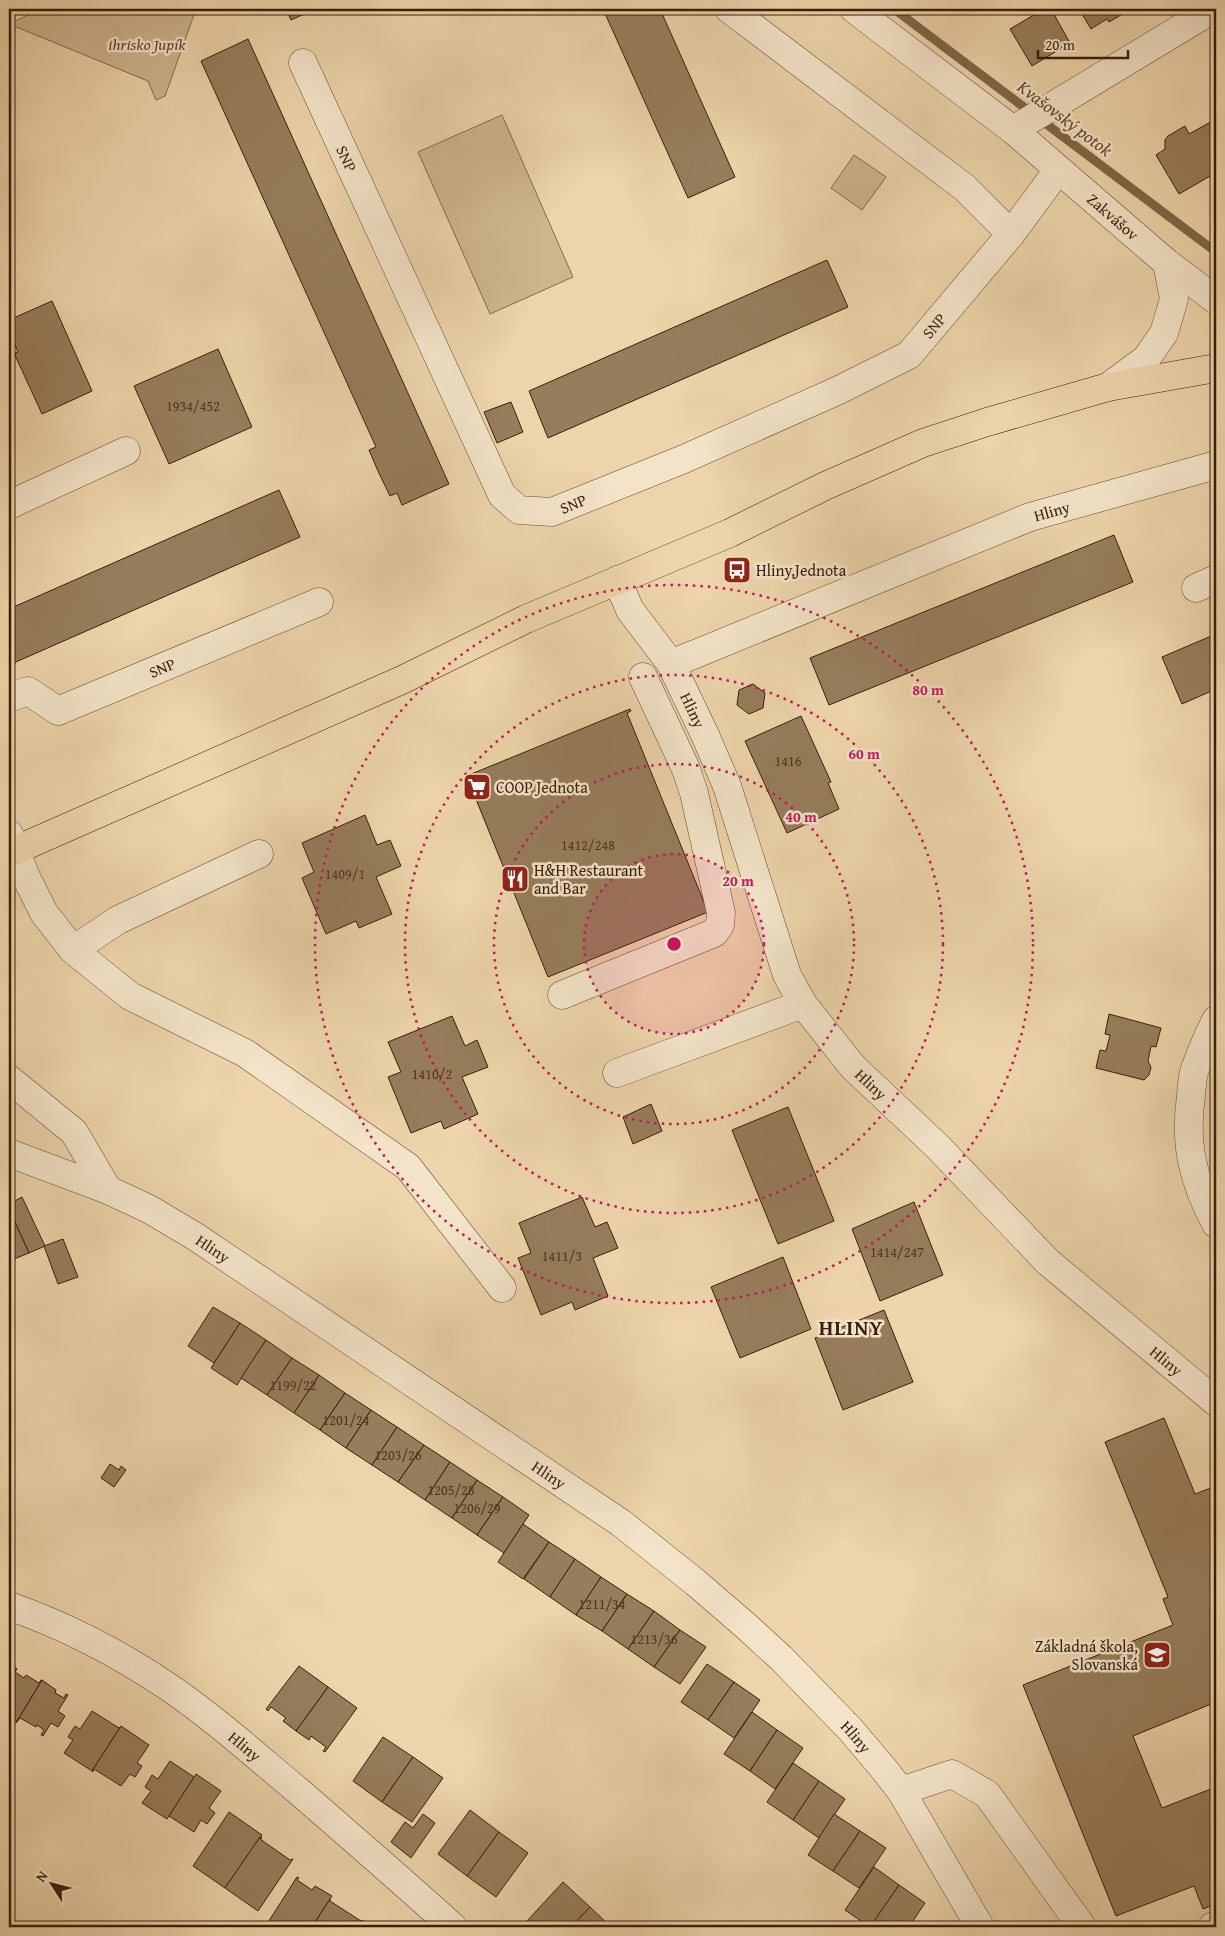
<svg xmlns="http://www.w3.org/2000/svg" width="1225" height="1936" viewBox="0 0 1225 1936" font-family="'Gentium Book Plus',serif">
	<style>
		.green { fill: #ceb58e; stroke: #846a4b }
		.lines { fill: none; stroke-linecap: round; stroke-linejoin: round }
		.stream { stroke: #806648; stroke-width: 9 }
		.building { fill: #977d5c; stroke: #391e08 }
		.minor-casing { stroke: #664c30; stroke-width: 29 }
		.major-casing { stroke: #391e08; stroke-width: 29 }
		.minor { stroke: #f3e3c8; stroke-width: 28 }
		.major { stroke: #edd4aa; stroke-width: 28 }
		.ring { fill: none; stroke: #c2185b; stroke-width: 2.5; stroke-dasharray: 2.5 5 }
		.labels { text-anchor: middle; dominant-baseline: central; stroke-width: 5; stroke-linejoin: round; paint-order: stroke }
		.number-label { font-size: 14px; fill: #50361d }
		.park-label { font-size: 16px; font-style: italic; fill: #5e442a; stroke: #f3e3c8 }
		.street-label { font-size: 16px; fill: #391e08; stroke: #f3e3c8 }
		.poi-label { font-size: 16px; fill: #391e08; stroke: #f3e3c8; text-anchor: start }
		.water-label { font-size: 18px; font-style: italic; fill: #63482d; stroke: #f3e3c8 }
		.district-label { font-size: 21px; font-weight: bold; letter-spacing: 1px; fill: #391e08; stroke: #f3e3c8 }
		.centre { fill: #c2185b; stroke: #f3e3c8; stroke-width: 2.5 }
		.ring-label { font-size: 15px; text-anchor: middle; font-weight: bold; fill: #c2185b; stroke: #f3e3c8; stroke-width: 5; stroke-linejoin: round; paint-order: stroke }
	</style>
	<rect width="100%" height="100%" fill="#edd4aa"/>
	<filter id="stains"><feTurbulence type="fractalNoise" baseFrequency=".004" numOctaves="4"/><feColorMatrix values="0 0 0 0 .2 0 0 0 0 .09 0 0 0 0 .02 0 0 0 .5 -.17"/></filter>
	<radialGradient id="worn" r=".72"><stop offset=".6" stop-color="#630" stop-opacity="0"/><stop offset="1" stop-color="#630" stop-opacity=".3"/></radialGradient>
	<g class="green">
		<path d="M41,9h155l-31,87 -9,4 -8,-19 -139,-57z"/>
		<path d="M502,115l71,162 -83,37 -72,-162z"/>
		<path d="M854,155l32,22 -24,33 -31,-22z"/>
	</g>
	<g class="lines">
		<path class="stream" d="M894,9l322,243"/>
	</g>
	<g class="building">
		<path d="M286,9h29l-24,11z"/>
		<path d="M603,9h57l75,168 -47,21z"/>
		<path d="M1044,9h7l19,34 -38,23 -22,-37z"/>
		<path d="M1079,9h52l-22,13 -2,-3 -16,10z"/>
		<path d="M248,39l201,445 -47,21 -5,-12 -7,3 -12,-25 -9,-21 7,-3 -175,-386z"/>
		<path d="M1216,119v62l-4,-6 -33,19 -23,-39 9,-6v-9l3,-4 17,-10 4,8z"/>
		<path d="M827,260l21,47 -300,131 -19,-47z"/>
		<path d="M52,301l40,90 -50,23 -28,-61 4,-1 -9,-21v-11z"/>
		<path d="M218,349l34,78 -83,37 -35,-78z"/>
		<path d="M511,402l12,30 -26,11 -13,-31z"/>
		<path d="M279,490l21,47 -291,128v-56z"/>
		<path d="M1114,535l19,47 -304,123 -19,-47z"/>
		<path d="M1216,634v55l-34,15 -20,-47z"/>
		<path d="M753,684l12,9 -2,15 -14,6 -12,-9 2,-15z"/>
		<path d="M630,709l1,2 -4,2 81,199 -160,65 -81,-200h-3z"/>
		<path d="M801,716l30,66 -3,1 11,26 -52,24 -42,-92z"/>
		<path d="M365,815l12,30 13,-5 11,26 -25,11 16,37 -33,14 -3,-7 -30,13 -24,-56 12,-6 -12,-29z"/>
		<path d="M1109,1014l52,14 -5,19 -5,-1 -3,15 3,6 -2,8 -5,5 -48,-12 4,-18 6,1 4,-16 -5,-1z"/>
		<path d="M452,1016l13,30 12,-6 11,27 -26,10 16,37 -34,15 -3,-8 -30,12 -23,-56 13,-5 -13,-30z"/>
		<path d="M651,1104l11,27 -29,13 -10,-27z"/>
		<path d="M788,1107l46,114 -56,23 -46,-114z"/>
		<path d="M22,1197l23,49 -16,7 -20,-44v-5z"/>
		<path d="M582,1197l13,30 12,-5 11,26 -25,10 15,38 -33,14 -3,-8 -31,13 -23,-57 13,-5 -12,-30z"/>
		<path d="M914,1202l29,73 -63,26 -28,-72z"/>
		<path d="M9,1209l20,44 -15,6 -5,-11z"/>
		<path d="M63,1239l15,38 -20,7 -14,-38z"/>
		<path d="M783,1257l28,72 -71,29 -29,-71z"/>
		<path d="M213,1307l27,16 -26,40 -26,-17z"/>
		<path d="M884,1310l29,72 -70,28 -28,-72z"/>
		<path d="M240,1323l26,17 -29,45 -26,-17z"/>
		<path d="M266,1340l26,18 -25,37 -26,-17z"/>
		<path d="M292,1358l27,17 -25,38 -27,-18z"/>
		<path d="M319,1375l26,18 -25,37 -26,-17z"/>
		<path d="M345,1393l26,17 -25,38 -26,-18z"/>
		<path d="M371,1410l26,17 -25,38 -26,-17z"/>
		<path d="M1164,1418l31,76 21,-8v216l-83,34 29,72 54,-21v117l-13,5 -9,-23 -78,30 -93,-231 150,-60 -10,-26 5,-2 -63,-155z"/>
		<path d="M397,1427l27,18 -26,37 -26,-17z"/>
		<path d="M424,1445l26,17 -25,38 -27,-18z"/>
		<path d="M450,1462l27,18 -25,38 -27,-18z"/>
		<path d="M110,1464l9,6 2,-4 5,4 -12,17 -13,-9z"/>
		<path d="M477,1480l26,17 -26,38 -25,-17z"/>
		<path d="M503,1497l26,18 -25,38 -27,-18z"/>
		<path d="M523,1524l26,18 -26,37 -25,-17z"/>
		<path d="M549,1542l26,17 -25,38 -26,-18z"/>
		<path d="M575,1559l26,18 -25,38 -26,-18z"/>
		<path d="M601,1577l26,17 -25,37 -26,-16z"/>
		<path d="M627,1594l27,17 -26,38 -26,-18z"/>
		<path d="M654,1611l26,19 -26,37 -26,-18z"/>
		<path d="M680,1630l26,17 -26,37 -26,-17z"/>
		<path d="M707,1664l27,18 -26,38 -27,-18z"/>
		<path d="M299,1666l29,21 -32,44 -13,-10 3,-3 -15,-11 -3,4 -2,-2z"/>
		<path d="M15,1667l2,2 -2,3 9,6 2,-3 13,8 2,-3h1l-26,43v-3l-7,-5v-38z"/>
		<path d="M42,1680l14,10 -1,3 9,5 2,-4 2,1 -10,16 7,5 -7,11 -7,-4 -8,13 -2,-1 3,-5 -7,-5 -1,2 -16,-9 -4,5z"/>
		<path d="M734,1682l26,18 -26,38 -26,-18z"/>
		<path d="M328,1687l29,21 -32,44 -2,-1 3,-4 -15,-11 -2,4 -13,-9z"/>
		<path d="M92,1711l27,17 2,-2 -29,45 -28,-18 9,-13 -5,-3 7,-11 5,3z"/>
		<path d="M752,1712l25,18 -27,41 -26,-17z"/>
		<path d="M121,1726l28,19 -12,18 5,3 -7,11 -5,-3 -9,12 -27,-17 -1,3 -1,-1z"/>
		<path d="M777,1730l26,18 -28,41 -25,-18z"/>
		<path d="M383,1737l30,20 -31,45 -29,-21z"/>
		<path d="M413,1757l30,21 -31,44 -30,-20z"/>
		<path d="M170,1761l24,16 -27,42 -25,-16 9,-12 -6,-4 7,-12 6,4z"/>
		<path d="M793,1763l26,18 -26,39 -26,-18z"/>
		<path d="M196,1774l25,17 -12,17 6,5 -8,11 -6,-4 -7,12 -25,-16z"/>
		<path d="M819,1781l26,18 -26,39 -26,-18z"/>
		<path d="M470,1810l29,22 -32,44 -29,-22z"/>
		<path d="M229,1812l33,23 -37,53 -32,-22z"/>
		<path d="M423,1814l12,9 -24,35 -20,-16 14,-20 8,6z"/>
		<path d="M834,1814l26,17 -27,40 -25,-16z"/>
		<path d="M860,1831l26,17 -27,40 -26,-17z"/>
		<path d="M499,1832l29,21 -32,44 -29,-21z"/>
		<path d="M260,1837l2,1 -2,1 30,21 3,-1 -35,52 -33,-23z"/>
		<path d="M874,1867l25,18 -29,42 -25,-17z"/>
		<path d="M297,1877l2,1 -2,2 15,10 3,-4 17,10 -2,3 -18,28h-47z"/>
		<path d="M563,1882l27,25 -19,20h-39l-6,-5z"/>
		<path d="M899,1885l26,18 -16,24h-39z"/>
		<path d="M330,1899v2l31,20 2,-1 -4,7h-47z"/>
		<path d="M590,1907l21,20h-40z"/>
	</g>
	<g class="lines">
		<defs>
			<g id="minor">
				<path d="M729,9l236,179 46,46"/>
				<path id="s1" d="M854,9l159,121 154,133 49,37"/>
				<path id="s2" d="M303,63l199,432 17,15 33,2 132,-53 155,-69 70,-35 102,-121 47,-64"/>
				<path d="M1013,130l200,-121"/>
				<path d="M1108,387l38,-28 18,-26 10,-34 -7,-36"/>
				<path d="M9,505l117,-54"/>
				<path id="s3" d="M617,580l13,30 41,54 359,-147 186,-52"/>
				<path d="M1196,588l20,-9"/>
				<path id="s4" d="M671,664l34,71 22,51 60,189 16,29 50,63 85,80 110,115 168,140"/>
				<path id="s5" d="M9,698l19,-7 30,20 261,-109"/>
				<path d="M9,834l17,43 18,36 29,37 57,46 115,57 163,114 94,121"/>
				<path d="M73,950l45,-30 141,-66"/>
				<path d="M562,995l152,-62 6,-8 1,-12 -27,-120 -8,-24 -43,-92"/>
				<path d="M1216,1020c-8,16 -15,32 -21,49 -3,8 -3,18 -4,27 -7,48 2,85 25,128"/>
				<path d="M617,1073l186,-69"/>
				<path d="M9,1079l65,53 34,58"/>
				<path id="s6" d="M9,1153l99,37 41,19 47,28 425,286 74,59 51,44 35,32 69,71 33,39 18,23 79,136"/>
				<path id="s7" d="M9,1606c57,20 111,48 161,82 45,31 85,67 127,102 52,45 105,91 156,137"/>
				<path d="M901,1791l51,-17 35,20 95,133"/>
				<path d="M1212,1927l4,-2"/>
			</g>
			<path id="major" d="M9,853l393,-173 124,-61 204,-86 95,-47 98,-43 64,-21 121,-35 108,-19"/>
		</defs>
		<use href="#minor" class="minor-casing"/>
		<use href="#major" class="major-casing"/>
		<use href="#minor" class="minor"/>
		<use href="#major" class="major"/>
	</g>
	<circle cx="674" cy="944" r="90" fill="#c2185b" fill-opacity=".12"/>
	<g class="ring">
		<circle cx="674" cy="944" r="90"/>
		<circle cx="674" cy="944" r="180"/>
		<circle cx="674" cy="944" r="269"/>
		<circle cx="674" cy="944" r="359"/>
	</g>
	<defs>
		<symbol id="bus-square" viewBox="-11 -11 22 22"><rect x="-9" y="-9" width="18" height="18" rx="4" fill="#8f2418" stroke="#f3e3c8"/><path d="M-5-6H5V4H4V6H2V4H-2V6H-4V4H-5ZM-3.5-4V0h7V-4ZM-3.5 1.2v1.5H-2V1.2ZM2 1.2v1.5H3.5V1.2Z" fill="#fff"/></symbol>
		<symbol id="supermarket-square" viewBox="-11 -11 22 22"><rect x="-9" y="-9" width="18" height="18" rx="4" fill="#8f2418" stroke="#f3e3c8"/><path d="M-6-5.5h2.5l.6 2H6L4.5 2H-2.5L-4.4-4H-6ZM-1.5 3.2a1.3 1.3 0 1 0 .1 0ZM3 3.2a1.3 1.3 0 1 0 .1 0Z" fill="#fff"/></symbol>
		<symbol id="restaurant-square" viewBox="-11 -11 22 22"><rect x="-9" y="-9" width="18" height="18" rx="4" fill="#8f2418" stroke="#f3e3c8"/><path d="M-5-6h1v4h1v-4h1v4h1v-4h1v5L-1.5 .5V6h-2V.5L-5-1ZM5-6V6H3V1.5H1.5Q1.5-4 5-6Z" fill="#fff"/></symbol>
		<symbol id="school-square" viewBox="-11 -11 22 22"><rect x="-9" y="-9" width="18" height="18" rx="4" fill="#8f2418" stroke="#f3e3c8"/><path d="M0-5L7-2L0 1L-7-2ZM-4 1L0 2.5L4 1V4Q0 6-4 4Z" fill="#fff"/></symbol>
	</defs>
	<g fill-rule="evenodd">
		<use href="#bus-square" x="721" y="554" width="32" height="32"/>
		<use href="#supermarket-square" x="461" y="771" width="32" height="32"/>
		<use href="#restaurant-square" x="499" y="863" width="32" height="32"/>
		<use href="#school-square" x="1141" y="1639" width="32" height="32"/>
	</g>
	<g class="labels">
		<g class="number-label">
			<text x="193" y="406">1934/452</text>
			<text x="788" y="761">1416</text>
			<text x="588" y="845">1412/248</text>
			<text x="345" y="874">1409/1</text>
			<text x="432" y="1074">1410/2</text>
			<text x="897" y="1252">1414/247</text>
			<text x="562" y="1256">1411/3</text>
			<text x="293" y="1385">1199/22</text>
			<text x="346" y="1420">1201/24</text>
			<text x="398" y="1455">1203/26</text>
			<text x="451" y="1490">1205/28</text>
			<text x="477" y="1508">1206/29</text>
			<text x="602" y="1604">1211/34</text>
			<text x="654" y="1639">1213/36</text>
		</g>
		<g class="park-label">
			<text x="147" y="44">ihrisko Jupík</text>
		</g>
		<g class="street-label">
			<text stroke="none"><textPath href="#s2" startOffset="105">SNP</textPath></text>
			<text stroke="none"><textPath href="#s1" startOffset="332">Zakvášov</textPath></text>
			<text stroke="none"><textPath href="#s2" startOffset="960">SNP</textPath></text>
			<text stroke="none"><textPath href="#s2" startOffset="554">SNP</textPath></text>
			<text stroke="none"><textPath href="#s3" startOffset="511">Hliny</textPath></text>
			<text stroke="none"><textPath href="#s5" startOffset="169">SNP</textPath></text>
			<text stroke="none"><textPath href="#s4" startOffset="51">Hliny</textPath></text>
			<text stroke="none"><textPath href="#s4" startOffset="471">Hliny</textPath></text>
			<text stroke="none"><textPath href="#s6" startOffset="226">Hliny</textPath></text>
			<text stroke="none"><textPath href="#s4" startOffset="876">Hliny</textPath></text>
			<text stroke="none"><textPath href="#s6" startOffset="631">Hliny</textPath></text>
			<text stroke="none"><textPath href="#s6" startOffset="1036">Hliny</textPath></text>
			<text stroke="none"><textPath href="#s7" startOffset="276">Hliny</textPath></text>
		</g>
		<g class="poi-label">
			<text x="756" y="570">Hliny,Jednota</text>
			<text x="496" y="787">COOP Jednota</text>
			<text x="534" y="870">H&amp;H Restaurant<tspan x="534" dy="18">and Bar</tspan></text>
			<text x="1138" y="1646" text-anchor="end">Základná škola,<tspan x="1138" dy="18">Slovanská</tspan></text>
		</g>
		<g class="water-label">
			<text transform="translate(1065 118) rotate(37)">Kvašovský potok</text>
		</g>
		<g class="district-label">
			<text x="851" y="1327">HLINY</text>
		</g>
	</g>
	<circle cx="674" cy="944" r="8" class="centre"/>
	<g class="ring-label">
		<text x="928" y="695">80 m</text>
		<text x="864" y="759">60 m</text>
		<text x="801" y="822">40 m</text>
		<text x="738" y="886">20 m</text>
	</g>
	<rect width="1225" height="1936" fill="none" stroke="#edd4aa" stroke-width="30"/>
	<rect x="10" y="10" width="1205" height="1916" fill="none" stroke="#391e08" stroke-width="2.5"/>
	<rect x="15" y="15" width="1195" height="1906" fill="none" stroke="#391e08"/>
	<g transform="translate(52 1884) rotate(306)" stroke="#f3e3c8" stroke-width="4" paint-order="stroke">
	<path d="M0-4L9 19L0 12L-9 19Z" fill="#391e08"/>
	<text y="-8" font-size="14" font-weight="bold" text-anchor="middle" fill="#391e08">N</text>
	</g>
	<path d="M1038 50v8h90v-8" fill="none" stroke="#391e08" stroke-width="2.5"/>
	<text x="1045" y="50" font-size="15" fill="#391e08" stroke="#f3e3c8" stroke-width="4" paint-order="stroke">20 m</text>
	<rect width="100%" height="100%" filter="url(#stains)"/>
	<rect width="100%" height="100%" fill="url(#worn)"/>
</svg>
